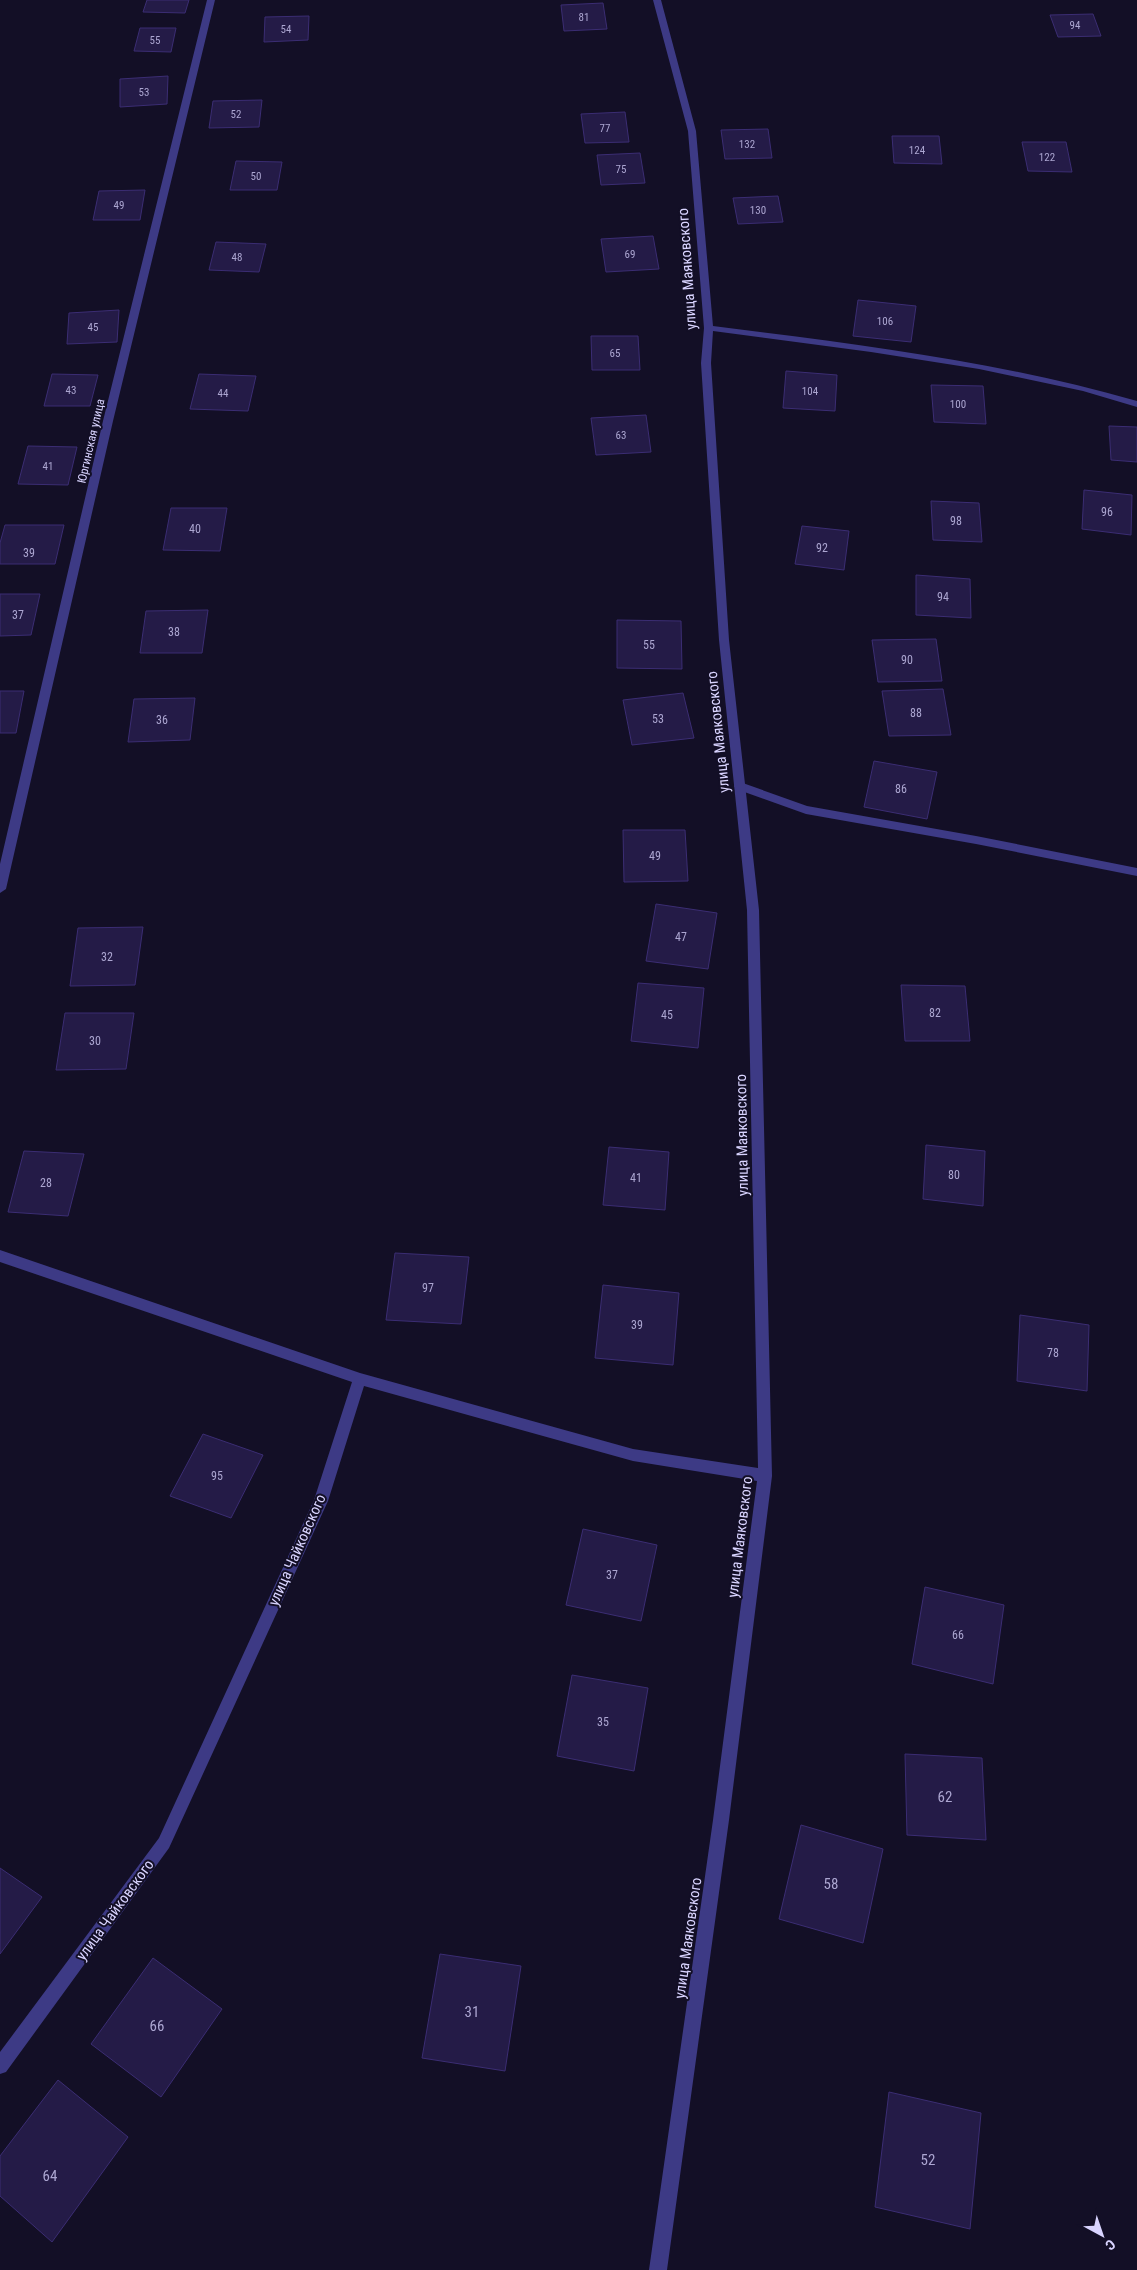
<svg xmlns="http://www.w3.org/2000/svg" width="1137" height="2270" viewBox="0 0 1137 2270" font-family="'Roboto Condensed',sans-serif">
	<style>
		.building { fill: #241b47; stroke: #3b2d73 }
		.lines { fill: none; stroke-linecap: round; stroke-linejoin: round }
		.service { fill: #3d3a85; fill-rule: evenodd }
		.minor { fill: #3d3a85; fill-rule: evenodd }
		.labels { text-anchor: middle; dominant-baseline: central; stroke-width: 4; stroke-linejoin: round; paint-order: stroke }
		.far-number-label { font-size: 11px; fill: #aca6d1 }
		.far-street-label { font-size: 12px; fill: #d9d4ff; stroke: #130f26 }
		.number-label { font-size: 12px; fill: #aca6d1 }
		.street-label { font-size: 15px; fill: #d9d4ff; stroke: #130f26 }
		.near-number-label { font-size: 15px; fill: #aca6d1 }
	</style>
	<rect width="100%" height="100%" fill="#130f26"/>
	<g class="building">
		<path d="M147,0h42l-4,13 -42,-1z"/>
		<path d="M603,3l4,26 -43,2 -3,-26z"/>
		<path d="M1093,14l8,22 -43,1 -8,-22z"/>
		<path d="M309,16l-1,24 -44,2 1,-25z"/>
		<path d="M140,28h36l-5,24 -37,-1z"/>
		<path d="M168,76l-1,28 -47,3v-28z"/>
		<path d="M262,100l-3,27 -50,1 4,-27z"/>
		<path d="M625,112l4,30 -44,1 -4,-29z"/>
		<path d="M768,129l4,29 -47,1 -4,-29z"/>
		<path d="M892,136h47l3,28 -48,-1z"/>
		<path d="M1022,142h44l6,30 -44,-1z"/>
		<path d="M640,153l5,30 -44,2 -4,-30z"/>
		<path d="M236,161l46,1 -5,28h-47z"/>
		<path d="M145,190l-5,30h-47l6,-29z"/>
		<path d="M778,196l5,26 -45,2 -5,-26z"/>
		<path d="M653,236l6,33 -53,3 -5,-33z"/>
		<path d="M216,242l50,2 -7,28 -50,-2z"/>
		<path d="M858,300l58,6 -5,36 -58,-6z"/>
		<path d="M119,310l-2,32 -50,2 2,-31z"/>
		<path d="M591,336h47l2,34h-48z"/>
		<path d="M786,371l51,4 -2,36 -52,-3z"/>
		<path d="M52,374l46,1 -8,31h-46z"/>
		<path d="M199,374l57,2 -8,35 -58,-2z"/>
		<path d="M931,385l52,1 3,38 -52,-2z"/>
		<path d="M646,415l5,37 -55,3 -5,-37z"/>
		<path d="M1109,426l28,1v35l-26,-2z"/>
		<path d="M28,446l49,1 -9,38 -50,-1z"/>
		<path d="M1084,490l48,5 -1,40 -49,-6z"/>
		<path d="M931,501l48,2 3,39 -49,-2z"/>
		<path d="M171,508h56l-7,43 -57,-1z"/>
		<path d="M5,525h59l-9,39h-55v-21z"/>
		<path d="M802,526l47,5 -5,39 -49,-6z"/>
		<path d="M916,575l54,4 1,39 -55,-3z"/>
		<path d="M0,594h40l-9,41 -31,1z"/>
		<path d="M208,610l-6,43h-62l6,-42z"/>
		<path d="M617,620l64,1 1,48 -65,-1z"/>
		<path d="M936,639l6,42 -64,1 -6,-42z"/>
		<path d="M943,689l8,46 -62,1 -7,-45z"/>
		<path d="M0,691h24l-8,42h-16z"/>
		<path d="M683,693l11,45 -62,7 -9,-45z"/>
		<path d="M195,698l-5,42 -62,2 6,-43z"/>
		<path d="M874,761l63,11 -10,47 -63,-12z"/>
		<path d="M623,830h62l3,51 -64,1z"/>
		<path d="M656,904l61,9 -9,56 -62,-8z"/>
		<path d="M143,927l-8,58 -65,1 8,-58z"/>
		<path d="M638,983l66,5 -6,60 -67,-7z"/>
		<path d="M901,985l64,1 5,55h-65z"/>
		<path d="M65,1013h69l-8,56 -70,1z"/>
		<path d="M926,1145l59,6 -2,55 -60,-7z"/>
		<path d="M609,1147l60,5 -4,58 -62,-5z"/>
		<path d="M24,1151l60,3 -16,62 -60,-4z"/>
		<path d="M395,1253l74,4 -8,67 -75,-4z"/>
		<path d="M603,1285l76,8 -6,72 -78,-7z"/>
		<path d="M1020,1315l69,10 -2,66 -70,-10z"/>
		<path d="M203,1434l60,21 -32,63 -61,-22z"/>
		<path d="M583,1529l74,16 -16,76 -75,-16z"/>
		<path d="M925,1587l79,18 -11,79 -81,-20z"/>
		<path d="M572,1675l76,13 -14,83 -77,-15z"/>
		<path d="M905,1754l77,4 4,82 -79,-5z"/>
		<path d="M801,1825l82,24 -20,94 -84,-24z"/>
		<path d="M0,1868l42,29 -42,57z"/>
		<path d="M440,1954l81,12 -16,105 -83,-13z"/>
		<path d="M153,1958l69,51 -61,88 -70,-53z"/>
		<path d="M58,2080l70,57 -76,105 -52,-46v-40z"/>
		<path d="M889,2092l92,21 -11,116 -95,-22z"/>
	</g>
	<g class="lines">
		<path class="service" d="M740,782l67,24 169,30 161,32v8l-161,-32 -170,-30 -70,-25 -2,-3 2,-3z"/>
		<g class="minor">
			<path d="M207,0h8l-102,421 -107,468 -6,4v-29l103,-443z"/>
			<path d="M653,0h8l35,131 17,195c143,18 285,35 424,75v6l-54,-16 -104,-22 -108,-17 -158,-21 -2,32 18,277 30,270 13,566 -43,344 -62,450h-18l64,-450 44,-339 -124,-20 -269,-75 -36,115 -159,347 -163,224 -6,2v-22l159,-214 155,-338 38,-118 -352,-120v-12l360,123 273,76 125,19 -11,-558 -28,-270 -18,-277 3,-35 -16,-197z"/>
		</g>
	</g>
	<g class="labels">
		<g class="far-number-label">
			<text x="584" y="17">81</text>
			<text x="1075" y="25">94</text>
			<text x="286" y="29">54</text>
			<text x="155" y="40">55</text>
			<text x="144" y="92">53</text>
			<text x="236" y="114">52</text>
			<text x="605" y="128">77</text>
			<text x="747" y="144">132</text>
			<text x="917" y="150">124</text>
			<text x="1047" y="157">122</text>
			<text x="621" y="169">75</text>
			<text x="256" y="176">50</text>
			<text x="119" y="205">49</text>
			<text x="758" y="210">130</text>
			<text x="630" y="254">69</text>
			<text x="237" y="257">48</text>
			<text x="885" y="321">106</text>
			<text x="93" y="327">45</text>
			<text x="615" y="353">65</text>
			<text x="71" y="390">43</text>
			<text x="810" y="391">104</text>
			<text x="223" y="393">44</text>
			<text x="958" y="404">100</text>
			<text x="621" y="435">63</text>
			<text x="48" y="466">41</text>
		</g>
		<g class="far-street-label">
			<text transform="translate(91 441) rotate(-77)">Юргинская улица</text>
		</g>
		<g class="number-label">
			<text x="1107" y="512">96</text>
			<text x="956" y="521">98</text>
			<text x="195" y="529">40</text>
			<text x="822" y="548">92</text>
			<text x="29" y="553">39</text>
			<text x="943" y="597">94</text>
			<text x="18" y="615">37</text>
			<text x="174" y="632">38</text>
			<text x="649" y="645">55</text>
			<text x="907" y="660">90</text>
			<text x="916" y="713">88</text>
			<text x="658" y="719">53</text>
			<text x="162" y="720">36</text>
			<text x="901" y="789">86</text>
			<text x="655" y="856">49</text>
			<text x="681" y="937">47</text>
			<text x="107" y="957">32</text>
			<text x="935" y="1013">82</text>
			<text x="667" y="1015">45</text>
			<text x="95" y="1041">30</text>
			<text x="954" y="1175">80</text>
			<text x="636" y="1178">41</text>
			<text x="46" y="1183">28</text>
			<text x="428" y="1288">97</text>
			<text x="637" y="1325">39</text>
			<text x="1053" y="1353">78</text>
			<text x="217" y="1476">95</text>
			<text x="612" y="1575">37</text>
			<text x="958" y="1635">66</text>
			<text x="603" y="1722">35</text>
		</g>
		<g class="street-label">
			<text transform="translate(687 269) rotate(-94)">улица Маяковского</text>
			<text transform="translate(718 732) rotate(-96)">улица Маяковского</text>
			<text transform="translate(742 1135) rotate(-91)">улица Маяковского</text>
			<text transform="translate(740 1537) rotate(-83)">улица Маяковского</text>
			<text transform="translate(297 1550) rotate(-66)">улица Чайковского</text>
			<text transform="translate(115 1910) rotate(-54)">улица Чайковского</text>
			<text transform="translate(688 1938) rotate(-82)">улица Маяковского</text>
		</g>
		<g class="near-number-label">
			<text x="945" y="1797">62</text>
			<text x="831" y="1884">58</text>
			<text x="472" y="2012">31</text>
			<text x="157" y="2026">66</text>
			<text x="928" y="2160">52</text>
			<text x="50" y="2176">64</text>
		</g>
	</g>
	<g transform="translate(1102 2235) rotate(140)" stroke="#130f26" stroke-width="4" paint-order="stroke">
	<path d="M0-4L9 19L0 12L-9 19Z" fill="#d9d4ff"/>
	<text y="-8" font-size="14" font-weight="bold" text-anchor="middle" fill="#d9d4ff">С</text>
	</g>
</svg>
